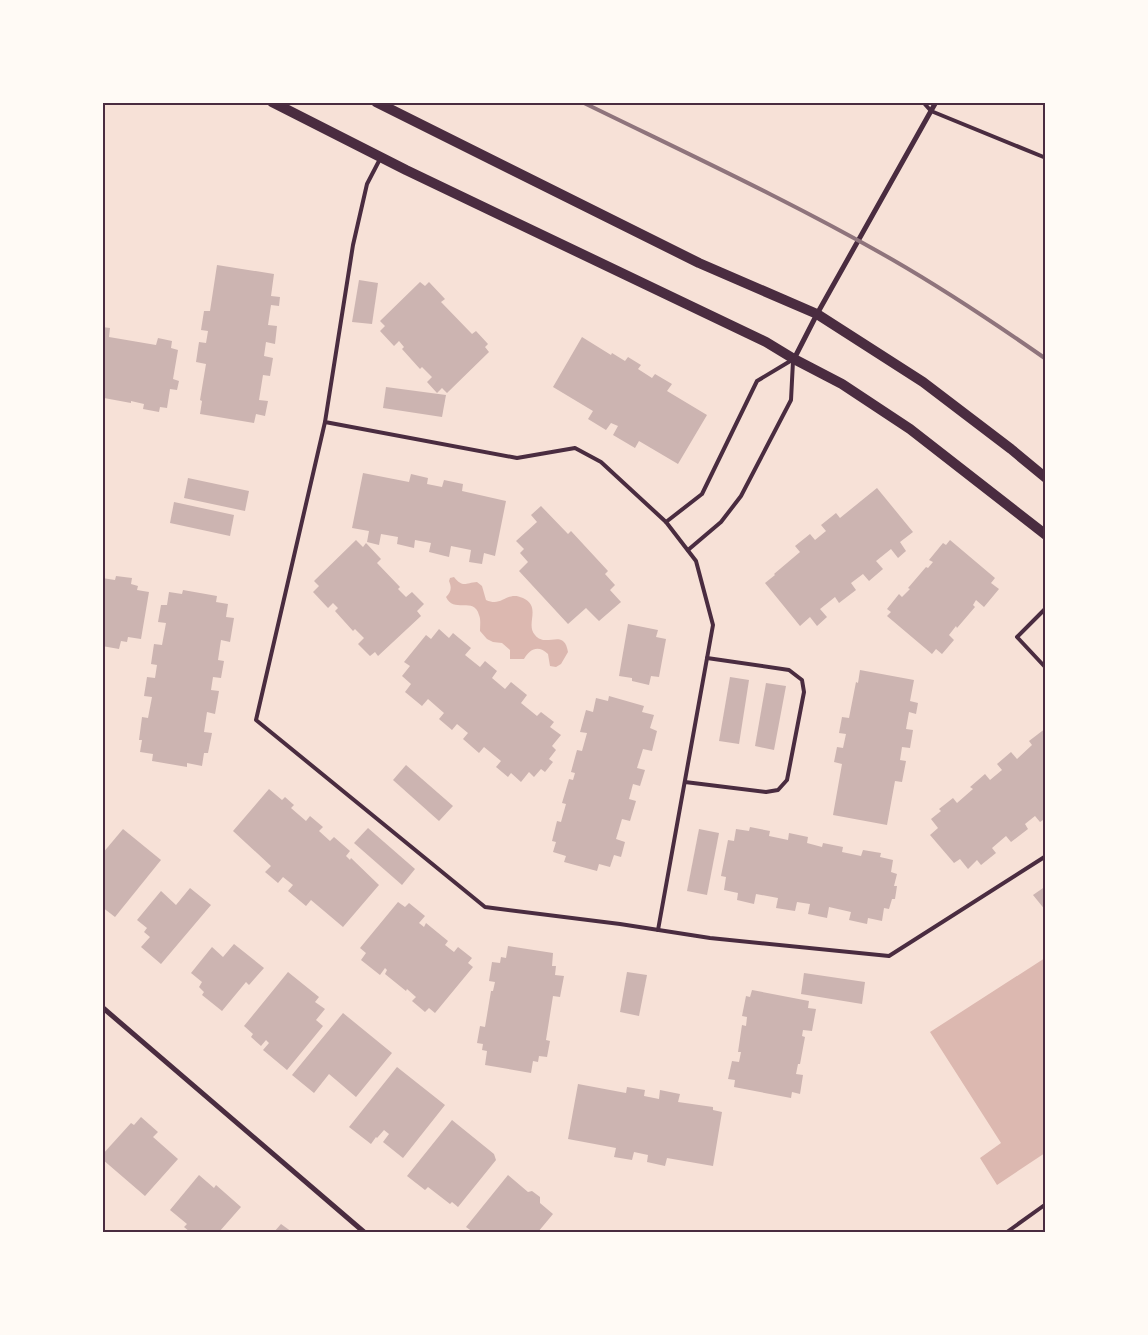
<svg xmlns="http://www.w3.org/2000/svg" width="1148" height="1335" viewBox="0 0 1148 1335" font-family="'Noto Sans',sans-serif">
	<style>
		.water { fill: #dcb8b0 }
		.building { fill: #ccb4b1 }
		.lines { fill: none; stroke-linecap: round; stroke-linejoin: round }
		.service { stroke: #4a2c40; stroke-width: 4 }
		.minor { stroke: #4a2c40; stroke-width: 5 }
		.secondary { stroke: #4a2c40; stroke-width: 10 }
		.rail { stroke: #8f747c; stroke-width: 4 }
		.neatline { fill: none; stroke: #4a2c40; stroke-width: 2 }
	</style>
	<rect width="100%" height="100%" fill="#f7e1d7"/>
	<g class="water">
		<path d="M454,577c9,11 11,6 23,5l5,4 4,14c17,8 20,-10 37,-2 19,9 2,26 12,37 11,14 29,-8 33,17l-7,12 -5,3 -6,-1 -2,-12c-9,-9 -18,-6 -24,5h-14v-9l-8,-7 -9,-1 -6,-3 -7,-8c0,-5 1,-12 -1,-16 -5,-19 -25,-1 -33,-18 5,-5 6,-9 3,-16l1,-3z"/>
		<path d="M1045,958v195l-48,32 -17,-27 21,-15 -71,-111z"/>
	</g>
	<g class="building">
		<path d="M217,265l57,9 -3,22 9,1 -1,9 -8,-1 -3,20 9,1 -2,18 -9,-2 -2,14 9,2 -3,18 -7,-1 -4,25 9,1 -3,15 -9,-2 -2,9 -54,-9 2,-13 -2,-1 6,-36 -10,-2 3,-20 7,1 2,-12 -7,-1 3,-19h6z"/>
		<path d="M359,280l19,3 -6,41 -20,-2z"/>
		<path d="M420,282l5,4 4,-4 16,17 -4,3 31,32 4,-3 12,13 -3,3 4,5 -42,41 -5,-5 -5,5 -10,-11 5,-5 -10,-10 -2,2 -18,-20 2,-2 -5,-6 -5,5 -14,-15 5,-5 -5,-5z"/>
		<path d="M102,327l8,1 -1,9 47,8 2,-7 14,3 -1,7 7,2 -5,29 6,2 -2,9 -7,-1 -3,19 -7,-1 -1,5 -16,-3 1,-5 -13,-3v2l-27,-5 1,-2 -3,-1z"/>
		<path d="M582,337l29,18 1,-2 13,8 3,-4 13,8 -3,4 14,9 3,-4 17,10 -5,7 40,24 -29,49 -39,-23 -4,7 -22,-13 5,-9 -7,-3 -5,7 -18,-11 5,-8 -40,-24z"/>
		<path d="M386,387l60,8 -4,22 -59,-9z"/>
		<path d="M363,473l46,9 2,-8 17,4 -1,6 15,3 2,-7 19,4 -1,7 44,10 -11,55 -11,-3 -2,11 -13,-2 2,-12 -20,-4 -2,11 -20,-5 2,-9 -16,-3 -1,8 -17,-4 1,-7 -17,-3 -2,11 -12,-3 2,-11 -17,-3z"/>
		<path d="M188,478l61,13 -4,20 -61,-13z"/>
		<path d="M877,488l36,44 -13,10 6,9 -8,7 -7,-9 -15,12 7,8 -14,12 -6,-7 -12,9 5,7 -17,13 -4,-6 -15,12 7,8 -10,9 -7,-9 -10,9 -35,-43 10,-8 -1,-1 26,-22 -5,-6 15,-12 5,6 11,-9 -5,-6 15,-12 4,5z"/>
		<path d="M174,502l60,13 -4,21 -60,-13z"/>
		<path d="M541,506l27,28 3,-3 37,40 -3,3 10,11 -5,5 11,12 -22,19 -13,-13 -18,16 -49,-53 9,-9 -8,-9 4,-4 -8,-8 21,-19 -6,-7z"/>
		<path d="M356,540l7,7 3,-4 15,16 -4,4 23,24 -2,2 8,8 6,-5 12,12 -7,7 4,5 -43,40 -3,-4 -5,4 -12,-12 6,-6 -9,-9 -2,2 -18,-20 3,-3 -5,-5 -5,5 -15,-16 6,-6 -5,-5z"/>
		<path d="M950,540l45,38 -4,5 8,6 -15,18 -8,-7 -3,5 2,2 -18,21 -1,-2 -7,9 5,5 -12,14 -6,-5 -4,5 -45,-38 4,-4 -4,-3 12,-15 3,3 8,-8 -2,-1 18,-21 2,1 5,-6 -4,-2 14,-17 3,2z"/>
		<path d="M116,576l16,2 -1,6 7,2 -1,4 12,2 -8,47 -13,-2 -1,5 -6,-1 -2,8 -17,-3 2,-7 -2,-1v-60l13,2z"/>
		<path d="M183,590l34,6 -1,6 12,2 -2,13 8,1 -4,24 -9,-2 -3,20 6,1 -3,17 -8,-1 -2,13 8,1 -4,23 -8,-2 -3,20 8,1 -4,20h-4l-2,13 -15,-3v4l-35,-6 1,-7 -13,-2 2,-12h-3l3,-23 6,1 4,-21 -8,-1 3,-19 8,1 2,-13 -6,-1 3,-20 8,1 4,-22 -8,-1 3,-17h6l2,-13 13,2z"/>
		<path d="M628,624l30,6 -2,7 10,2 -7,38 -8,-1 -2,9 -17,-4v-3l-13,-2z"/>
		<path d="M439,629l10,9 4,-5 18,15 -6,7 15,12 5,-6 12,10 -5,7 13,11 6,-7 16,13 -6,8 16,13 4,-4 13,10 -4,5 11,8 -9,11 4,4 -7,9 4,3 -8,10 -4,-3 -7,8 -5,-5 -8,10 -10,-9 -3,4 -12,-10 5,-6 -17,-14 -5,6 -16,-14 5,-6 -11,-9 -5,6 -13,-11 5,-6 -16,-14 -6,7 -17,-14 6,-8 -9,-8 8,-10 -6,-4 22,-27 5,4z"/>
		<path d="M860,670l54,10 -4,21 8,2 -2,11 -7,-2 -3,17 7,1 -3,18 -8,-1 -2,13 6,1 -4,21 -7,-1 -8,44 -54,-10 9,-51 -8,-2 3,-15 6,1 3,-14 -7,-1 3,-16 7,1 7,-36 2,1z"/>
		<path d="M730,677l19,3 -10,64 -20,-3z"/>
		<path d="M766,683l20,3 -12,64 -19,-4z"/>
		<path d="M609,696l35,10 -2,6 12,3 -4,13 7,3 -5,20 -9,-2 -6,19 8,2 -5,16 -7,-2 -4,15 7,2 -6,20 -8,-2 -6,20 9,3 -4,15 -7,-2 -4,12 -11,-3 -2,7 -33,-9 2,-6 -13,-4 3,-10 -4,-1 5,-20 4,1 5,-18 -4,-1 7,-24 4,1 2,-7 -4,-1 6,-22 5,1 5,-18 -7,-1 6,-22 7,2 3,-14 12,3z"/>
		<path d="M1046,728v90l-6,4 -5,-6 -10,8 3,5 -17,13 -5,-6 -14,12 4,5 -15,12 -4,-5 -9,9 -8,-10 -6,4 -24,-28 8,-7 -7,-9 10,-8 -2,-2 14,-11 4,5 16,-14 -3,-2 15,-13 5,6 12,-10 -5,-6 14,-12 6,7 15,-14 -3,-4z"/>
		<path d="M406,765l47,41 -14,15 -46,-41z"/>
		<path d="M269,789l13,11 3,-3 9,8 -3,3 15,13 4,-5 13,11 -4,4 11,10 4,-4 16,14 -4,5 4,4 1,-2 28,27 -36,42 -32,-27 -5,6 -18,-15 5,-6 -10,-8 -5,6 -13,-11 6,-6 -38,-35z"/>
		<path d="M750,827l20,4 -1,5 19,4 1,-7 19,4 -1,6 15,4 1,-4 20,4 -1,5 19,4 2,-6 18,3 -1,4 13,3 -2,12 6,2 -3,12h3l-2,13h-3l-3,10 -5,-1 -2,13 -14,-3 -1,6 -18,-4 2,-8 -22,-5 -2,11 -19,-4 2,-10 -13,-2 -2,9 -19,-3 2,-10 -22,-4 -2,10 -17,-4 1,-7 -14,-3 2,-13 -5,-1 7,-36 6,1 2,-12 13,2z"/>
		<path d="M368,828l47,41 -13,16 -48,-42z"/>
		<path d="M123,829l38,31 -46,57 -13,-10v-53z"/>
		<path d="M699,829l20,4 -12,62 -20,-4z"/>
		<path d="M1046,886v25l-13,-16z"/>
		<path d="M190,888l21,17 -50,59 -20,-17 9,-10 -6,-5 3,-4 -10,-8 24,-29 15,14z"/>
		<path d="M398,902l7,5 4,-4 16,13 -6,7 5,4 2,-4 22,18 -3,4 9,7 4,-5 14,11 -4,5 5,4 -38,46 -6,-5 -4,4 -13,-11 4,-4 -9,-8 -1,2 -21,-17 2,-4 -2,-2 -5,7 -19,-15 5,-7 -6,-5z"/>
		<path d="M234,944l30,24 -15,17 -3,-3 -24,29 -20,-16 2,-3 -5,-5 3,-5 -11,-9 21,-26 11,10z"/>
		<path d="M508,946l45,7 -1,13h4l-1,9 9,1 -4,21 -7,-1 -7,44 4,1 -3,16 -8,-1 -1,6 -5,-1 -2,12 -46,-8 2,-14 -5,-1 1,-6 -6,-1 3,-17 5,1 6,-36h2l2,-9 -6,-1 3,-19 8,1 1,-6 5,1z"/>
		<path d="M288,972l31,25 -4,5 10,7 -9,11 7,6 -36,44 -24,-20 6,-7 -3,-3 -5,6 -10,-9 2,-3 -9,-8z"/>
		<path d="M627,972l20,3 -8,41 -19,-4z"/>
		<path d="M804,973l61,9 -3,22 -61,-10z"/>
		<path d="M752,990l57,11 -1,7 8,1 -4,22 -9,-1 -1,6 3,1 -5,27h-2l-2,10 7,1 -3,19 -8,-2 -1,6 -57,-11 1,-7 -7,-1 4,-18 7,1 2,-10h-3l4,-27 4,1 1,-9 -5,-1 4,-20 4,1z"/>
		<path d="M343,1013l49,40 -36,44 -27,-23 -15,19 -22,-18z"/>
		<path d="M397,1067l48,38 -42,53 -20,-16 6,-8 -5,-4 -7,8 -1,-1 -5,7 -22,-17z"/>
		<path d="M578,1084l48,9 1,-6 18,3 -1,6 15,3 1,-9 20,4 -2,8 35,5v3l9,2 -9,54 -46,-8 -2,8 -18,-4 1,-7 -14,-3 -2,8 -18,-3 2,-9 -48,-9z"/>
		<path d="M141,1117l17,15 -5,5 25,22 -33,37 -43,-37v-4l29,-32 3,2z"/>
		<path d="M452,1120l42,34 2,6 -38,47 -6,-5 -2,2 -22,-17 -3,3 -18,-14z"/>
		<path d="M199,1175l15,13 2,-3 25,22 -22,25h-29l-6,-5 3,-3 -17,-14z"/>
		<path d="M508,1175l20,17 4,-1 8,6v6l13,11 -15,18h-65l-7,-5z"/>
		<path d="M281,1224l11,8h-18z"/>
	</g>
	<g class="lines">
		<g class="service">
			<path d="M923,102l8,9 115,47"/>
			<path d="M380,159l-13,25 -14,61 -28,177 192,36 58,-10 26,14 65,60 30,39 17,64 -55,305"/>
			<path d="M325,422l-69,298 229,187 135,17 90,14 179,18 157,-100"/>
			<path d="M666,522l36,-28 55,-113 35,-21"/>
			<path d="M688,550l33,-28 20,-26 50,-96 2,-39"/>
			<path d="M1046,608l-29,29 29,31"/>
			<path d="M685,782l81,10 12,-2 9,-10 17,-88 -2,-12 -13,-10 -82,-12"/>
			<path d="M1007,1232l39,-28"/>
		</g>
		<g class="minor">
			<path d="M794,359l23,-45 119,-212"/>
			<path d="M102,1007l262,225"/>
		</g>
		<g class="secondary">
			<path d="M272,102l134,68 360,172 28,17 48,25 68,45 136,106"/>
			<path d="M376,102l323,161 118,51 106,68 88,67 35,29"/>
		</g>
		<path class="rail" d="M582,102c104,51 210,100 311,158 52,30 103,64 153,99"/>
	</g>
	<rect width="1148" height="1335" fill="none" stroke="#fffaf5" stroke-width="208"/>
	<rect x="104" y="104" width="940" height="1127" class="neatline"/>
</svg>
